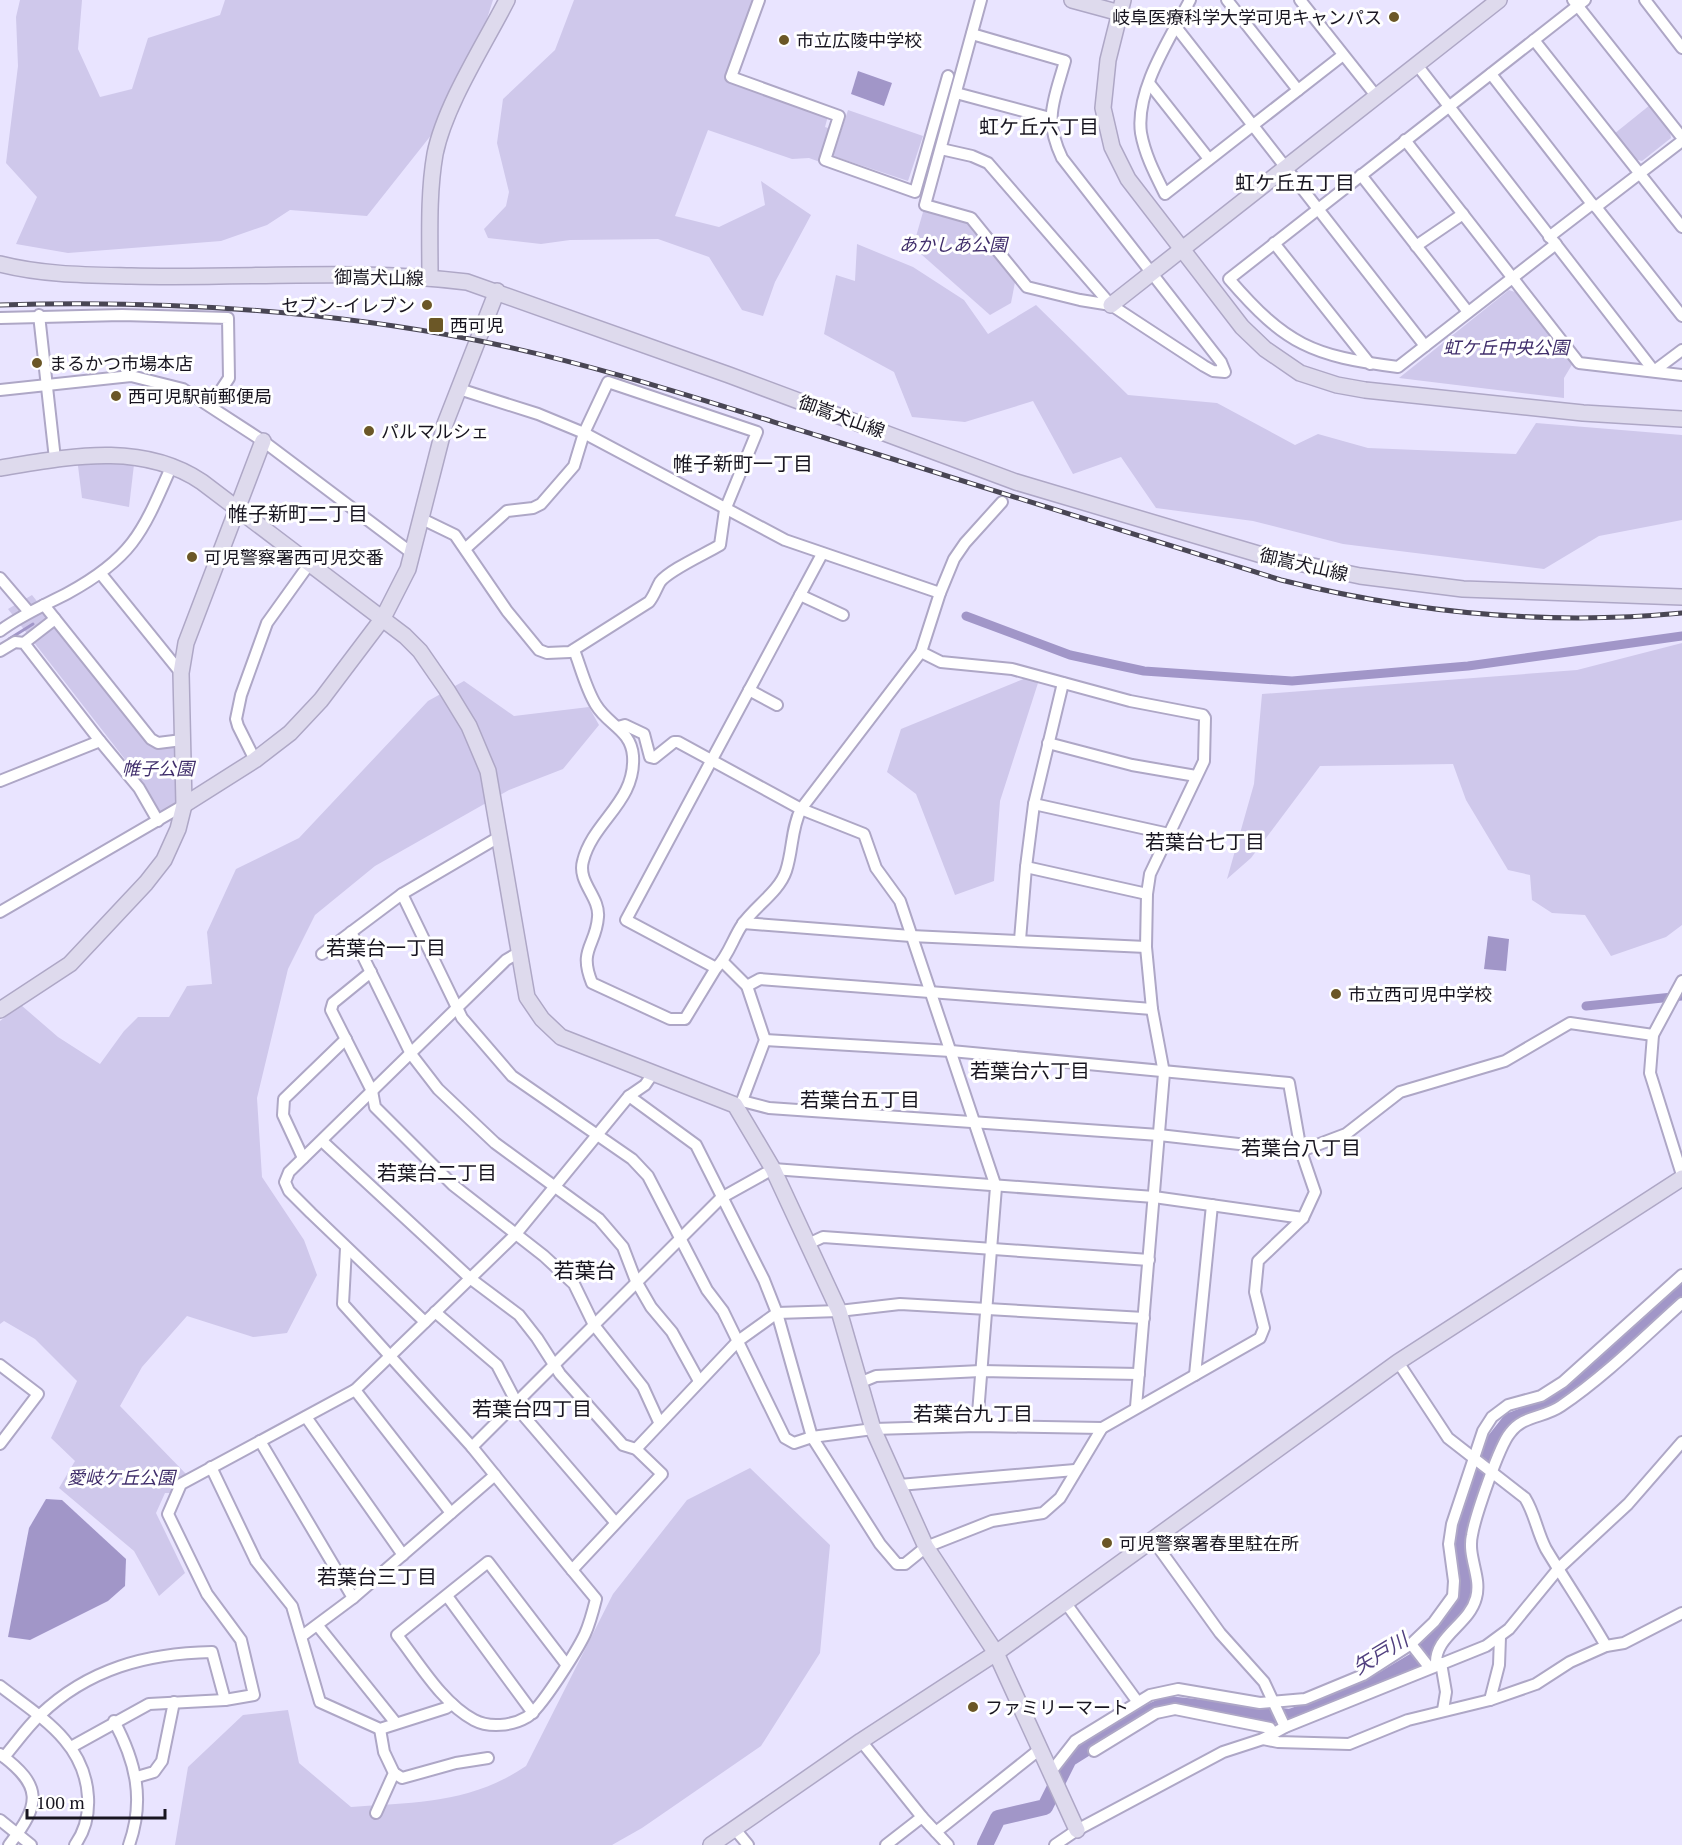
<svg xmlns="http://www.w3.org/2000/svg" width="1682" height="1845" viewBox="0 0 1682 1845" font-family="'PT Serif','Noto Sans JP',serif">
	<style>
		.green { fill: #cfc8eb }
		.water { fill: #a196c8 }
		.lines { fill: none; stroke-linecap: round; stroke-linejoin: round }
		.stream { stroke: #a196c8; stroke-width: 3 }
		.canal { stroke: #a196c8; stroke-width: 9 }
		.river { stroke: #a196c8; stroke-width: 16 }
		.street-casing { stroke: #aea7c6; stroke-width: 14 }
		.secondary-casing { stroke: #aea7c6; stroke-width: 18 }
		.street { stroke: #fff; stroke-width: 10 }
		.secondary { stroke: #dedaed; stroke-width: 15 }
		.rail-casing { stroke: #494654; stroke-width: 5 }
		.rail { stroke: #fff; stroke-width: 3; stroke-dasharray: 9; stroke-linecap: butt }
		.poi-dot { fill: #6b5726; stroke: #fff; stroke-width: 2 }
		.labels { text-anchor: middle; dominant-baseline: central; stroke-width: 6; stroke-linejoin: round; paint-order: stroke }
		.poi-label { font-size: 18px; fill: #181520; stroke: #fff; text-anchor: start }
		.park-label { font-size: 18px; font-style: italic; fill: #402e6b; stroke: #fff }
		.street-label { font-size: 18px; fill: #181520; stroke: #fff }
		.neighbourhood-label { font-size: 20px; fill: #181520; stroke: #fff }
		.water-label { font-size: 20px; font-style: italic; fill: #51407f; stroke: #fff }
		.quarter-label { font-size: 21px; fill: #181520; stroke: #fff }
	</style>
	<rect width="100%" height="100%" fill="#e9e4ff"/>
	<g class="green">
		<path d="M20,0h62l-4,49 22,48 32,-8 16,-51 72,-23 5,-15h268l-9,28 -44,96 -73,92 -77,-6 -23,15 -46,16 -153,12 -52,-9 21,-47 -31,-34 12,-97 -2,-49z"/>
		<path d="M574,0h179l-27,80 102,36 -3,11 6,2 -11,33 -11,-4 -17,1 -84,-29 -33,86 44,11 46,-22 -4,-24 50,34 -36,67 -12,34 -21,-6 -33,-53 -51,-18 -88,1 -29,4 -53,-6 -4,-9 22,-23 3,-14 -12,-49 6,-44 52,-49z"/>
		<path d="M1650,105l20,26 1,7 -29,23 -8,-2 -20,-25z"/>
		<path d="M848,110l75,26 -15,45 -75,-25z"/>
		<path d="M925,205l46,13 45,59 -5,26 -21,12 -77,-68z"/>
		<path d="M857,244l56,23 51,33 24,34 48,-29 92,90 89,8 78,42 23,-11 50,14 148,6 20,-31 146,12v85l-83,16 -55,33 -201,-25 -90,-23 -97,-13 -35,-51 -48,17 -40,-73 -68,21 -53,-5 -18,-45 -70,-38 12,-59 19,6z"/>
		<path d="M1509,290l6,2 58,71 -9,15v20l-165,-20z"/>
		<path d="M135,456l-6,51 -47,-9 -5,-40z"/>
		<path d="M32,595l121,153 24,-2 1,59 -18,8 -15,-28 -137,-176z"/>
		<path d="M1682,643v282l-16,12 -55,19 -26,-41 -33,-2 -20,-13 -2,-25 -22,-5 -42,-70 -13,-36 -133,2 -69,92 -24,21 27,-95 8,-90 315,-24z"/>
		<path d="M1026,678l12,5 -38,118 -6,80 -39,14 -39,-101 -29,-22 14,-43z"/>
		<path d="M464,681l50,35 75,-9 10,18 -36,44 -54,21 -134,76 -60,49 -27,54 -31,129 5,79 42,63 13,35 -30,58 -34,4 -66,-21 -45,51 -22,39 67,69 -11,5 -5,13h-6l-9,20 29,60 -26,23 -25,-45 -75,-63 16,-27 -24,-23 26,-57 -42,-42 -31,-18 -4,3v-303l21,-16 37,32 42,27 24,-33 14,-14h31l18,-31 25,-2 -5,-52 29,-63 63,-31 129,-137z"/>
		<path d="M750,1468l80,77 -10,108 -59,93 -119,82 -30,17h-437l13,-78 55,-52 45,-5 11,53 52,44c64,-5 119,-3 175,-41l87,-172 74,-94z"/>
	</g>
	<g class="water">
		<path d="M858,71l34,12 -8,23 -33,-12z"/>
		<path d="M1488,936l21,3 -3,32 -22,-2z"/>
		<path d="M46,1499l16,1 64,59 -1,27 -17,15 -78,39 -22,-3 21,-109z"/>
	</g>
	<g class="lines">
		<path class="stream" d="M9,639l24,-15"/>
		<g class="canal">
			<path d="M966,616l104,39 74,16 148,10 176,-15 214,-30"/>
			<path d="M1586,1006l96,-10"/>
		</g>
		<path class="river" d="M985,1845l13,-27 47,-11 24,-48 59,-37 39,-18 123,13 51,-18 41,-19 35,-21 41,-47 9,-20 -8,-50 29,-93 22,-28 47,-19 125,-112"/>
		<defs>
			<g id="street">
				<path d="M759,0l-28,77 108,39 -14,44 90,32 33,-116"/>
				<path d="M981,0l-56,205 46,13 56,69 53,13 31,5"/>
				<path d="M1190,0c-19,37 -55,90 -49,133 4,22 14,41 24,61l178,-139"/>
				<path d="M1227,0l71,90"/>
				<path d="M1300,0l77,97"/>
				<path d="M1573,0l107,135"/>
				<path d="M1645,0l37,48"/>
				<path d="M1176,27l249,319"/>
				<path d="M1534,40l148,187"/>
				<path d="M1417,65l237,306"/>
				<path d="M1491,74l101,130"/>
				<path d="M1149,83l60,76"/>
				<path d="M956,93l94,25"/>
				<path d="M1405,140l174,223 103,12"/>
				<path d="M941,149l31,7 16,7 123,142 93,61 9,5 12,1 -4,-10 -159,-204c-19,-40 -8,-57 3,-97l-93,-27"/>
				<path d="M1361,175l107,137"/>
				<path d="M1596,207l86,109"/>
				<path d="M1549,237l43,-33 4,3 86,-66"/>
				<path d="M1274,243l96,121"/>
				<path d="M1556,244l-158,123c-86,-11 -112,-22 -169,-88l356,-279"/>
				<path d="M1416,246l47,-32"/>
				<path d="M39,315l16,144"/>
				<path d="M0,318l122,-3 106,3 1,60 -18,27"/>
				<path d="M1654,371l28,-21"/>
				<path d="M459,389l79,25 46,19 201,107 155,53"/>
				<path d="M0,390l131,-14 52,13 80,52 150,113"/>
				<path d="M422,519l33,16 52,76 32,39 8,3 23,-1 79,-50c5,-6 7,-13 11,-20 9,-12 45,-28 60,-37l5,-35 32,-78 -149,-50 -24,51 -10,33 -33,38 -8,4 -26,3 -42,38"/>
				<path d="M101,574l80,99"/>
				<path d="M0,578l29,34"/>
				<path d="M800,595l43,20"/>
				<path d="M44,605l107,134 7,4 24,-3"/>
				<path d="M0,631c21,-16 45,-26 68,-38 66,-36 75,-62 104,-128"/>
				<path d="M24,643l31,-24"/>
				<path d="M574,650c7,18 12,39 22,55 12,20 35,25 37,51 3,46 -40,65 -50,105 -6,21 17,36 15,56 -2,29 -20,32 -6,66l78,36h15l31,-51c12,-11 17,-30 26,-43 12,-18 37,-33 44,-54 7,-21 5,-42 15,-62l120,-157 19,-59 14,-34 11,-16 37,-41"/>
				<path d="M0,651l15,-9 9,1 76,98 -100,40"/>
				<path d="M921,652l20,10 71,7 118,32 73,14 2,3 -1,43 -54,113 -3,20 -1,53 6,62 12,64 -28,334"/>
				<path d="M749,690l28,15"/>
				<path d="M618,727l7,-2 19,9 6,23 4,1 20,-16h4l123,67 63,25 12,34 24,33 96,286 -19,239"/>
				<path d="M100,741l39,47 19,33"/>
				<path d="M1048,743l84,22 64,11"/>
				<path d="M255,760l-17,-34 -2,-7 5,-24 26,-72 43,-60"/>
				<path d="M1034,804l135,30"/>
				<path d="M1026,867l121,27"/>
				<path d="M402,894l60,124 50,58 120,83 16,17 59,114 16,21 62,127 9,5 18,-6 61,-8 104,-3 125,2"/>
				<path d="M0,912l184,-107"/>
				<path d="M743,923l168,13 235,11"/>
				<path d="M351,932l60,122 27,35 57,54 104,76 24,28 13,34 15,26 21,25 27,49"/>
				<path d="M1020,940l6,-73 8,-63 29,-121"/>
				<path d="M322,954l80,-60 97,-57"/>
				<path d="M723,962l24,24 18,54 -23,61 -5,3"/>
				<path d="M716,968l-90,-48 196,-366"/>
				<path d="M371,972l-38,31 -2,7 41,81 3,16 78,78 91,71 30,28 20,41 49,62 16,35"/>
				<path d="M1682,981l-29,54 -3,38 32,102"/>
				<path d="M747,986l13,-7 392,30"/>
				<path d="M629,1096l67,49 68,135 13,33 35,124 68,107 17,20h8l21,-17 66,-26 51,-8 17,-15 42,-70 158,-90 4,-10 -9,-36 3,-31 45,-43 12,-26 -14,-41 -12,-68 -338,-32 -186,-11"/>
				<path d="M742,1101l27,7 390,27 142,16 45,-17 54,-42 105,-31 65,-38 83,12"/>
				<path d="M322,1141l149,138 48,36 18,23 23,36 63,71 13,4 26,25 -90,96 -100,-123 -129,-143 3,-56"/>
				<path d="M303,1158l-20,-43 1,-16 62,-60"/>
				<path d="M808,1244l15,-7 326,23"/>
				<path d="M435,1312l62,53 26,50 92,107"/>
				<path d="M425,1322l-114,-109 -22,-22 -4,-9 4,-10 217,-212 12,-7"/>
				<path d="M1398,1362l50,76 77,60c10,16 12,34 21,51 20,33 41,64 60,97"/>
				<path d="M0,1365l38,29 -38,50"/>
				<path d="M1195,1375l17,-170"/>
				<path d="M859,1383l17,-7 105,-5 158,3"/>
				<path d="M355,1390l96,123"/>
				<path d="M306,1417l97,138"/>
				<path d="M260,1441l93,157"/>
				<path d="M472,1447l249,-249 52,-29 381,28 149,21"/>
				<path d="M636,1449l102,-108 39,-28 62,-2 61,-7 244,14"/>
				<path d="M211,1467l45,94 36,45 28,96 60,27 66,-21 6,-4"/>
				<path d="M899,1485l176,-15"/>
				<path d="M1153,1540l67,93 44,49 21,45"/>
				<path d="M447,1596l86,117"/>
				<path d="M1065,1602l72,99"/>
				<path d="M318,1626l77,96"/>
				<path d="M302,1636l51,-38 142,-123"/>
				<path d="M1411,1644l18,23"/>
				<path d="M1441,1663l5,29 -3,18"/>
				<path d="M566,1664l-78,-102 -91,73c22,28 45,68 77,85 15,8 38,6 53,-3 13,-7 51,-68 58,-83 5,-11 8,-23 11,-35l-24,-29"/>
				<path d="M1436,1665c-2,-29 33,-40 40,-67 6,-21 -9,-41 -4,-63 3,-18 27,-89 38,-102 13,-18 34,-15 51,-27 43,-29 82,-68 121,-103"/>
				<path d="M0,1686c40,31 85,56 88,111 1,17 -3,34 -13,48"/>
				<path d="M1490,1700l9,-35 1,-28"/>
				<path d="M114,1721c22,41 31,79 15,124"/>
				<path d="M1263,1739l15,3 71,2 59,-24 82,-20 46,-16 34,-22 36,-16 18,-3 58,-30"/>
				<path d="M861,1741l61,76"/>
				<path d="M73,1746l76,-42 76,-4 29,-5 -13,-55 -34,-46 -39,-80 13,-30 174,-94 160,-155 114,-139 16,-11 9,-13"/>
				<path d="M1094,1751l62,-38 19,-4 95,19 3,5"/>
				<path d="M0,1754c43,32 41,50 9,91"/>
				<path d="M4,1757c12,-14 23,-30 36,-42 48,-46 107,-62 172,-63l13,48"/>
				<path d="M394,1773l8,5 54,-15 32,-5"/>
				<path d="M1050,1773l25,-32 75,-46 28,-6 82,14 45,-4 58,-24 48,-31 23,-22 19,-26 1,-15 -5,-37 3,-20 31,-93 9,-14 16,-12 33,-9 22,-14 119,-107"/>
				<path d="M137,1777l17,-5 8,-11 12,-59"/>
				<path d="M376,1813l18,-40 -10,-21 -4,-23"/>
				<path d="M0,1820l31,25"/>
				<path d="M734,1828l14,17"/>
				<path d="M886,1845l36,-28 14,15"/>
				<path d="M948,1845l-12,-13 104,-83"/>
				<path d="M1055,1845l22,-15 146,-78 40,-13 22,-12 201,-81 23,-17 50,-61 69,-64 54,-62"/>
			</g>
			<g id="secondary">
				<path d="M1072,0l48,13"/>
				<path d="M1123,0l-15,60 -5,48 9,39 16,32 114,148 23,22 35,24 37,12 28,5 218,23 99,6"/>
				<path d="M0,264c43,11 87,11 131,12 111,3 226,-8 336,6l262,93 287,107 249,74 95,20 103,13 219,8"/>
				<path d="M430,278c0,-41 -2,-84 5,-124 10,-49 49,-109 72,-154"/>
				<path d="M1111,305l388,-305"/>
				<path d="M0,468c68,-11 141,-27 202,14l203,154 15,15 27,39 22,36 19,45 39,226 15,22 19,18 174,68 38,64 66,142 34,118 53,118 70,106 81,177"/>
				<path d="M184,805l71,-45 35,-27 31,-33 62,-82 25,-49 37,-145 52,-133"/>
				<path d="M0,1010l70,-46 76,-81 18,-23 14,-31 6,-24 -3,-132 5,-30 77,-202"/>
				<path d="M711,1845l150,-104 135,-88 402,-291 284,-184"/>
			</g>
		</defs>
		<use href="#street" class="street-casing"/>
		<use href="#secondary" class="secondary-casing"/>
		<use href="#street" class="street"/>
		<use href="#secondary" class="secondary"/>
		<defs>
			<path id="rail" d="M0,305c160,-5 317,4 475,35 116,23 231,61 344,96 154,48 308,96 462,144 132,33 265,46 401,33"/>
		</defs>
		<use href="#rail" class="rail-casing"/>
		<use href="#rail" class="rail"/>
	</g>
	<g class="poi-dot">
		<circle cx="1394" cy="17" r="6"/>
		<circle cx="784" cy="40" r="6"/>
		<circle cx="427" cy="305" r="6"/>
		<rect x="428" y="317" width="16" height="16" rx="3"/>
		<circle cx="37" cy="363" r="6"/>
		<circle cx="116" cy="396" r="6"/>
		<circle cx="369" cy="431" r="6"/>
		<circle cx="192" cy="557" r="6"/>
		<circle cx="1336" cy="994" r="6"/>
		<circle cx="1107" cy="1543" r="6"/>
		<circle cx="973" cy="1707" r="6"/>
	</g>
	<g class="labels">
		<g class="poi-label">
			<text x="1382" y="17" text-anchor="end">岐阜医療科学大学可児キャンパス</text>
			<text x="796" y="40">市立広陵中学校</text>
			<text x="415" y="305" text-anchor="end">セブン-イレブン</text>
			<text x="450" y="325">西可児</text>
			<text x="49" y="363">まるかつ市場本店</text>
			<text x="128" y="396">西可児駅前郵便局</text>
			<text x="381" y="431">パルマルシェ</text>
			<text x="204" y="557">可児警察署西可児交番</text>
			<text x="1348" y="994">市立西可児中学校</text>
			<text x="1119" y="1543">可児警察署春里駐在所</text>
			<text x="985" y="1707">ファミリーマート</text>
		</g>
		<g class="park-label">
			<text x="953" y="244">あかしあ公園</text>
			<text x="1506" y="347">虹ケ丘中央公園</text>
			<text x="158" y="768">帷子公園</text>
			<text x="121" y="1477">愛岐ケ丘公園</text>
		</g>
		<g class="street-label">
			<text transform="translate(379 277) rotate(1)">御嵩犬山線</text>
			<text transform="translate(842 416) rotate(20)">御嵩犬山線</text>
			<text transform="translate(1304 564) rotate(13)">御嵩犬山線</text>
		</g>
		<g class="neighbourhood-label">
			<text x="1039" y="126">虹ケ丘六丁目</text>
			<text x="1295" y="182">虹ケ丘五丁目</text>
			<text x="743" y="463">帷子新町一丁目</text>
			<text x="298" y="513">帷子新町二丁目</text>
			<text x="1205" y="841">若葉台七丁目</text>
			<text x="386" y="947">若葉台一丁目</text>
			<text x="1030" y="1070">若葉台六丁目</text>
			<text x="860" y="1099">若葉台五丁目</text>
			<text x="1301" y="1147">若葉台八丁目</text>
			<text x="437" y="1172">若葉台二丁目</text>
			<text x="532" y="1408">若葉台四丁目</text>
			<text x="973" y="1413">若葉台九丁目</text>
			<text x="377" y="1576">若葉台三丁目</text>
		</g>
		<g class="water-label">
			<text transform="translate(1380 1653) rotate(-31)">矢戸川</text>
		</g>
		<g class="quarter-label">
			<text x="585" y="1270">若葉台</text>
		</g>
	</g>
	<path d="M27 1809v9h138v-9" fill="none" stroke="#181520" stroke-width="3"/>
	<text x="36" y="1809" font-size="18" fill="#181520" stroke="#ffffff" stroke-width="4.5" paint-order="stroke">100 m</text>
</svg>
